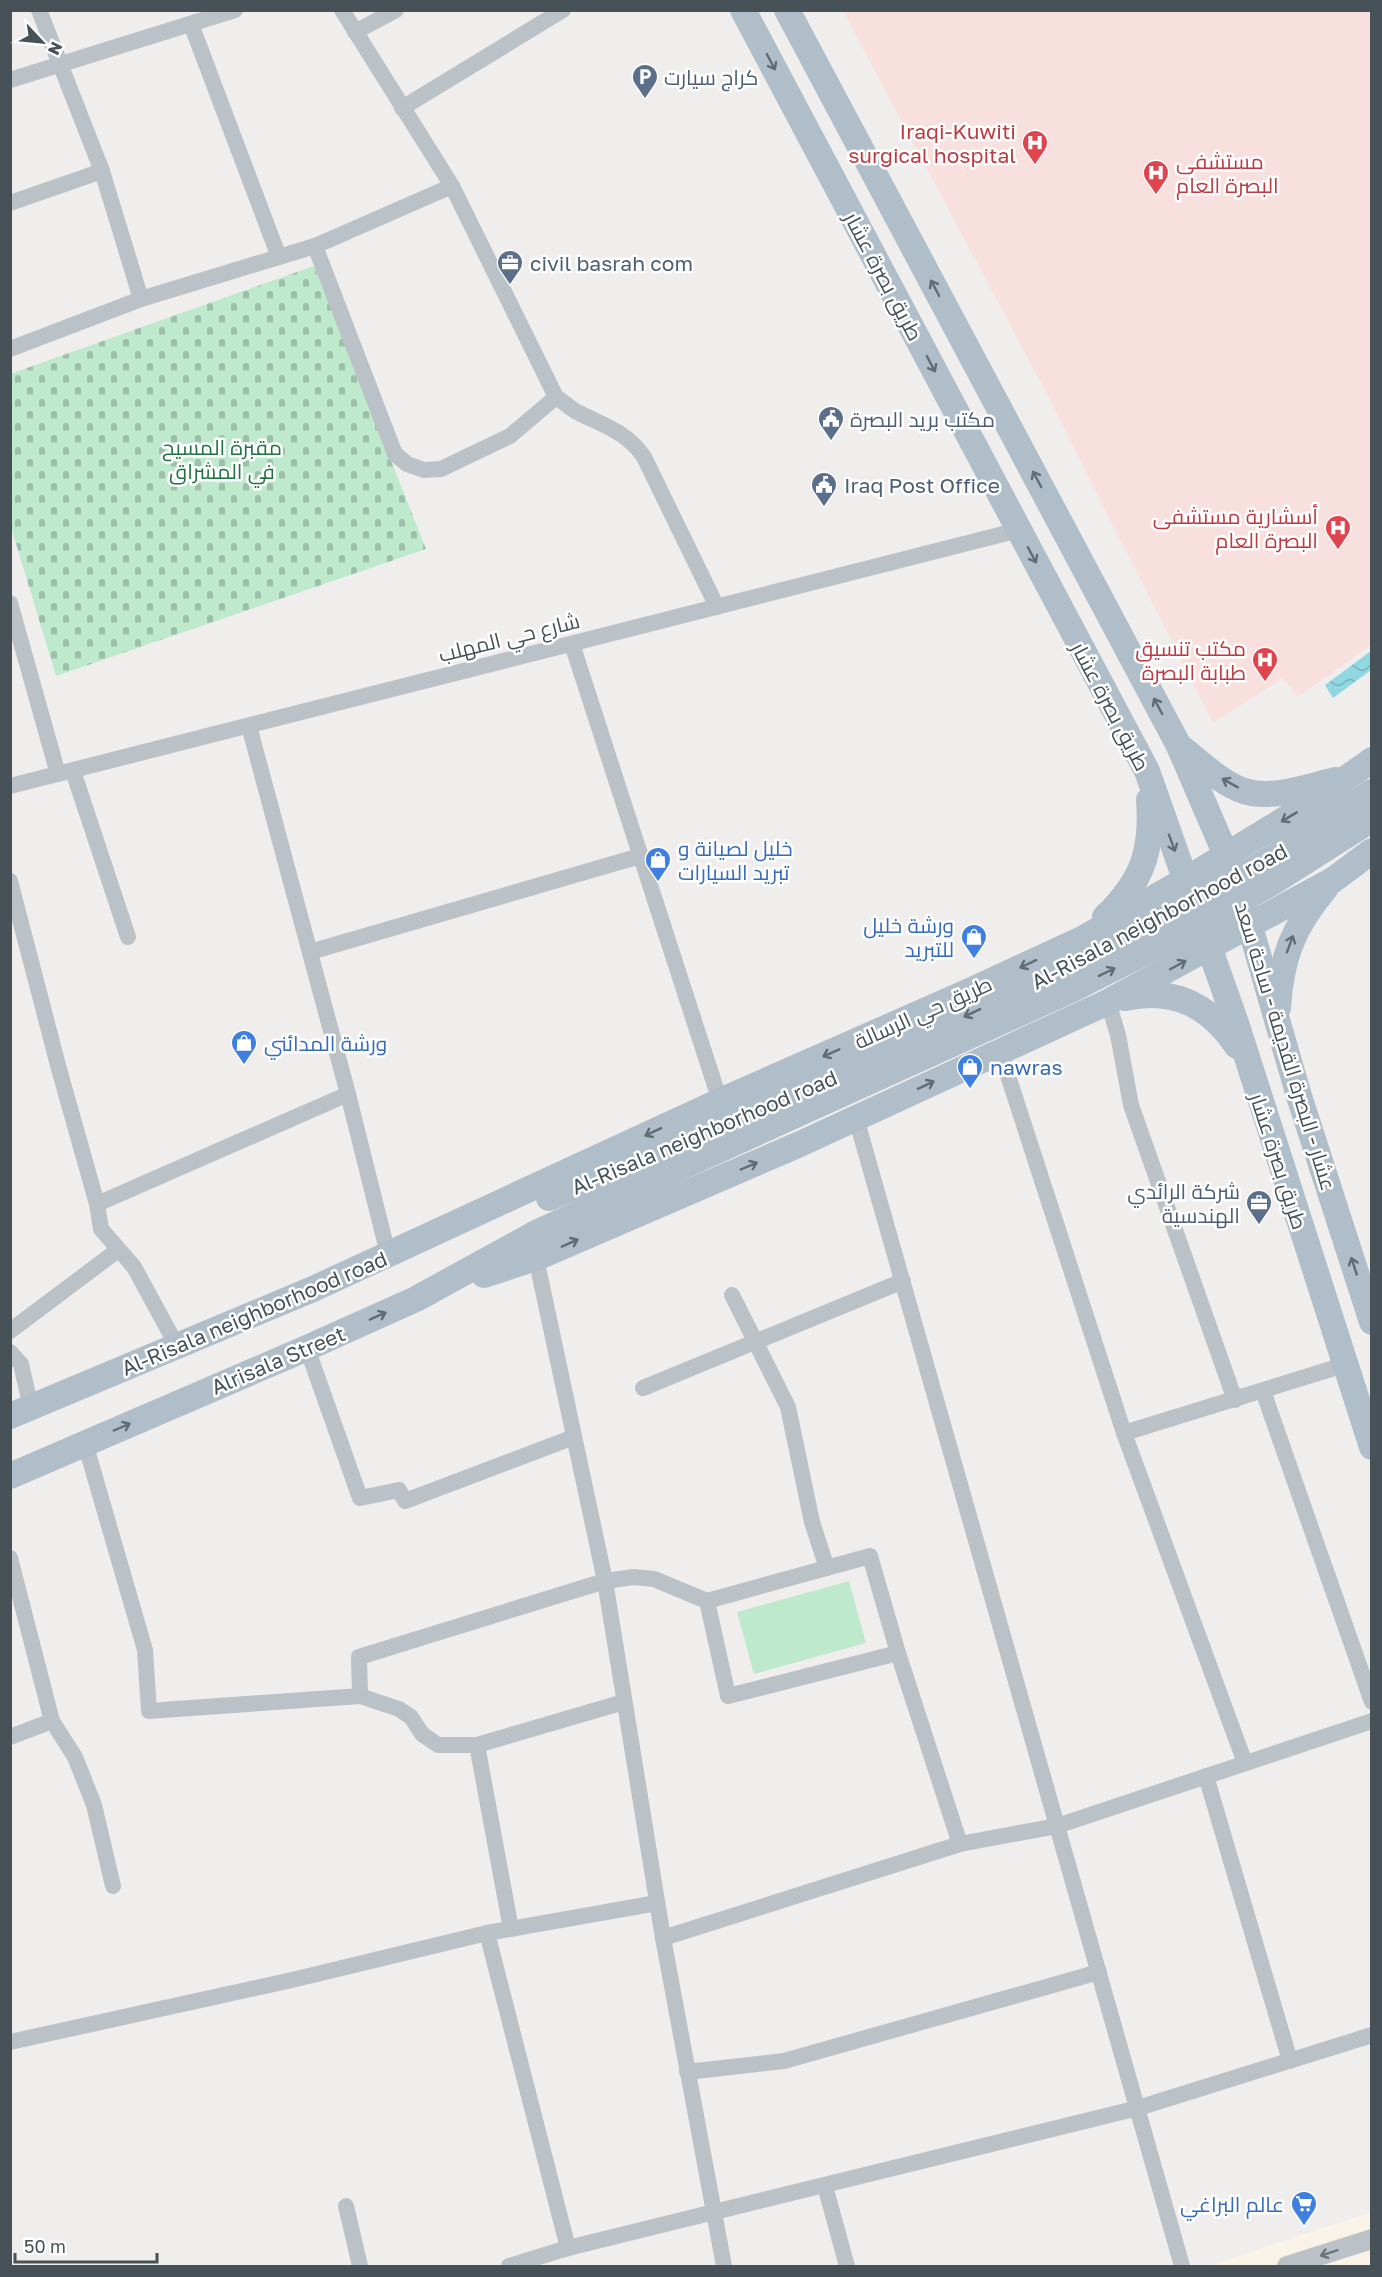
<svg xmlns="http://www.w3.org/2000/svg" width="1382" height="2277" viewBox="0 0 1382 2277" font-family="'Golos Text',Cairo,sans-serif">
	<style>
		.commercial { fill: #f9f3e7 }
		.medical { fill: #f8e0df }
		.cemetery { fill: url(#cemetery-stones) }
		.park { fill: #bfe9cd }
		.water { fill: url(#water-waves) }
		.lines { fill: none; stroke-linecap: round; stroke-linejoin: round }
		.minor { stroke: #bac2c8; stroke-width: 16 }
		.tertiary { stroke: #bac2c8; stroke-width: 20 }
		.primary { stroke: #afbec9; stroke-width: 26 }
		.oneway { stroke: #616d74 }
		.oneway2 { stroke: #6a747a }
		.labels { text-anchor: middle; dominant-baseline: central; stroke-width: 5; stroke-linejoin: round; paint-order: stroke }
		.service-label { font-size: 21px; fill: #4e5e75; stroke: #fff; text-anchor: start }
		.health-label { font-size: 21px; fill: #be3a42; stroke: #fff; text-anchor: end }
		.street-label { font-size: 21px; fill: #475258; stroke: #fff }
		.park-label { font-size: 21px; fill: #207243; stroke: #fff }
		.shop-label { font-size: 21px; fill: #366cbe; stroke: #fff; text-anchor: start }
	</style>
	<defs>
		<pattern id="cemetery-stones" width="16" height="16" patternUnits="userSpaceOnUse" patternTransform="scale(1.5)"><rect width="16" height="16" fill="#bfe9cd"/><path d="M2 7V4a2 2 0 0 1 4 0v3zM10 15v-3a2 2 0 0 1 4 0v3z" fill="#9dbfa9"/></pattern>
		<pattern id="water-waves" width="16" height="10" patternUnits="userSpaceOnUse" patternTransform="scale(1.5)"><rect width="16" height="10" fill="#91d7e2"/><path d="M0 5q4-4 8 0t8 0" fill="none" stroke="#78b1ba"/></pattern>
	</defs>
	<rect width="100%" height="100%" fill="#f0eded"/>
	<path class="commercial" d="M1371,2212v54h-164z"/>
	<path class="medical" d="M843,11h528v634l-73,52 -15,-19 -70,45 -173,-342z"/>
	<path class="cemetery" d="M314,266l112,283 -370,127 -45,-149 -1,-153z"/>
	<path class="park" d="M849,1581l17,62 -112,31 -17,-62z"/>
	<path class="water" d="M1371,651v19l-38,28 -8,-13z"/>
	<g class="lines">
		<g class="minor">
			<path d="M39,10l63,161 39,128"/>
			<path d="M342,10l110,176 104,211c8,5 15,12 23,16 26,13 48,19 65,44l73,150"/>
			<path d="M191,24l88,233"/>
			<path d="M355,32l41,-22"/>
			<path d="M10,80l225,-70"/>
			<path d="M402,108l161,-98"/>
			<path d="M10,203l92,-32"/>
			<path d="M315,246l80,208 12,10 17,6 17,-1 69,-33 46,-39"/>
			<path d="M10,349l131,-50 174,-53 137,-60"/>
			<path d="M10,603l48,171"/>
			<path d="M572,644l148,457"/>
			<path d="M249,726l99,368 40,160"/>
			<path d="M73,771l55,166"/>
			<path d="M10,786l1009,-256"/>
			<path d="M10,881l49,188 38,135 4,25 33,38 43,79"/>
			<path d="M310,952l330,-96"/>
			<path d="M1108,1002l10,33 13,70 104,295"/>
			<path d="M1000,1051l124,382 121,330"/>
			<path d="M856,1118l326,1148"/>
			<path d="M97,1204l251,-110"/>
			<path d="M536,1258l69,323 58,357 61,328"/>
			<path d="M732,1295l56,112 24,115 15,46"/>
			<path d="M10,1331l108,-81"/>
			<path d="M307,1348l53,150 39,-8 6,11 169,-64"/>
			<path d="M10,1352l11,12 10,44"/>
			<path d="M643,1388l260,-107"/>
			<path d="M1263,1391l109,311"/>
			<path d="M1124,1433l220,-68"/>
			<path d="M85,1443l60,207 4,61 211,-15 -1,-39 246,-76 29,-4 20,2 53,22 163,-45 28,97 62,191"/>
			<path d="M10,1558l42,163 23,36 19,48 19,81"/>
			<path d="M707,1601l21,95 170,-43"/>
			<path d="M360,1696l39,13 12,8 11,17 16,11h39l147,-43"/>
			<path d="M10,1737l42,-16"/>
			<path d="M477,1745l34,184"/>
			<path d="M1206,1776l84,285"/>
			<path d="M487,1933l81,315"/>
			<path d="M663,1938l297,-94 97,-18 315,-105"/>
			<path d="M10,2042l282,-62 195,-47 170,-30"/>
			<path d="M687,2072l97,-11 315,-89"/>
			<path d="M825,2186l22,80"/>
			<path d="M346,2206l14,60"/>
			<path d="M509,2266l59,-18 570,-140 234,-73"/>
		</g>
		<path class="tertiary" d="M1287,2266l85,-27"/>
		<g class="primary">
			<path d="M743,10l404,761 89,252 136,424"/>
			<path d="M787,10l392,736 47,109 25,75 48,166 73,226"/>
			<path d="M1183,749c19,15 38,34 61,42 28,9 65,-5 92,-11"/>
			<path d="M1105,917c37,-35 48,-66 44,-117"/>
			<path d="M1125,998c49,-11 85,8 112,48"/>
			<path d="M1278,1008c3,-50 15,-81 47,-119"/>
			<path d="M549,1198c139,-57 275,-116 411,-180 46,-21 92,-42 138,-64 95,-46 187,-102 274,-162"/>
			<path d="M484,1275l52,-17 264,-114 308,-142 225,-122 39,-29"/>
			<path d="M10,1416l303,-127 407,-188 252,-111 110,-51 103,-59 125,-76 62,-44"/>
			<path d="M10,1476l297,-128 109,-49 122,-67 535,-243 120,-61 80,-46 99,-63"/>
		</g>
	</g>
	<defs><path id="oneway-shaft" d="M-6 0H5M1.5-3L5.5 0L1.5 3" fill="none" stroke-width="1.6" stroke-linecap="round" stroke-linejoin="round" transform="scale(1.5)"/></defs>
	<g class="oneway">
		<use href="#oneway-shaft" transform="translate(771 62) rotate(62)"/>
		<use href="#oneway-shaft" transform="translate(935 288) rotate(-118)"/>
		<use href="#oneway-shaft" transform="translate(931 364) rotate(62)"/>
		<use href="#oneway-shaft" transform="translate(1037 479) rotate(-118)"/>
		<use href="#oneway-shaft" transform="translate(1032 555) rotate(62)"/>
		<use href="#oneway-shaft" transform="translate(1158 706) rotate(-118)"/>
		<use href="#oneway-shaft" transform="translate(1230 783) rotate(-151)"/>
		<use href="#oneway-shaft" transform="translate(1289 817) rotate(149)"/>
		<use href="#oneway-shaft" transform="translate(1172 843) rotate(70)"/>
		<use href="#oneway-shaft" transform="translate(1290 944) rotate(-70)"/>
		<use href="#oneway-shaft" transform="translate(1028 964) rotate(155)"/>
		<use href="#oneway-shaft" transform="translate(1178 965) rotate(-28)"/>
		<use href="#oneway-shaft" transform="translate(1107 972) rotate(-26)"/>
		<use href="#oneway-shaft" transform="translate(972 1013) rotate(155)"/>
		<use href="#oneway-shaft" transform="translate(831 1053) rotate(156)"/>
		<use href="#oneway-shaft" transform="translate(926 1085) rotate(-25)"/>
		<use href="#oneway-shaft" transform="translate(653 1132) rotate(155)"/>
		<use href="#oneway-shaft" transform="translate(749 1166) rotate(-23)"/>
		<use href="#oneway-shaft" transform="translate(570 1243) rotate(-24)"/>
		<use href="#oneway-shaft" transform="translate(1354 1266) rotate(-108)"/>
		<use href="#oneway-shaft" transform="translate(378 1316) rotate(-24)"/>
		<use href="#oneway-shaft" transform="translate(122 1427) rotate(-23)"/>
	</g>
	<use class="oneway2" href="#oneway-shaft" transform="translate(1329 2253) rotate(162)"/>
	<defs>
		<symbol id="parking-pin" viewBox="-11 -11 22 30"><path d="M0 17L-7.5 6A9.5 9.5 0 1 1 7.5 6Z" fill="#5c6f8a" stroke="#fff"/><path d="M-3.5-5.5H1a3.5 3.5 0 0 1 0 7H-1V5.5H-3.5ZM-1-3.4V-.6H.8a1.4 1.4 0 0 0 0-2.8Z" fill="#fff"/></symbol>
		<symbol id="hospital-pin" viewBox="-11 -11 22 30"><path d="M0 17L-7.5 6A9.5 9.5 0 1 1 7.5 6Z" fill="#e0444e" stroke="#fff"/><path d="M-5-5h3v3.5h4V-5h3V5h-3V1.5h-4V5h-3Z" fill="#fff"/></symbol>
		<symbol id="office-pin" viewBox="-11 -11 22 30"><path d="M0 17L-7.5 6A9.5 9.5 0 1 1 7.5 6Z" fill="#5c6f8a" stroke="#fff"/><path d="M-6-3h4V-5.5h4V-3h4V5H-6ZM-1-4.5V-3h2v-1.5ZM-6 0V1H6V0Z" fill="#fff"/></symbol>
		<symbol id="civic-pin" viewBox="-11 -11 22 30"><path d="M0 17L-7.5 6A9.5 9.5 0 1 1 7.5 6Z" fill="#5c6f8a" stroke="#fff"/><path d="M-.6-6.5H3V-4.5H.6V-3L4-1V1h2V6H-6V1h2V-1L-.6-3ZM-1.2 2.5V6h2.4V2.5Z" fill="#fff"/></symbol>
		<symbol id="shop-pin" viewBox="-11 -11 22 30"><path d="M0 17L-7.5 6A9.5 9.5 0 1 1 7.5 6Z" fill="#3f7fe0" stroke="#fff"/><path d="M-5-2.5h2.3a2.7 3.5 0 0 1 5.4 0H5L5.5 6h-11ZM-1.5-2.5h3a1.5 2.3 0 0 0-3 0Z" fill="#fff"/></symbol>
		<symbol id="supermarket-pin" viewBox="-11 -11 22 30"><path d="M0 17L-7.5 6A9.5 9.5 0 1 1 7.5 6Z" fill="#3f7fe0" stroke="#fff"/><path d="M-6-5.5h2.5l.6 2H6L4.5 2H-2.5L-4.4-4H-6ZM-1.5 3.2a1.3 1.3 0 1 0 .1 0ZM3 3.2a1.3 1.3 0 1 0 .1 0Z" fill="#fff"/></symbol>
	</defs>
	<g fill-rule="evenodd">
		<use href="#parking-pin" x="630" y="62" width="30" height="40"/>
		<use href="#hospital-pin" x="1020" y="128" width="30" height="40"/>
		<use href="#hospital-pin" x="1141" y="158" width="30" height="40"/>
		<use href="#office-pin" x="495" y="248" width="30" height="40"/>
		<use href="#civic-pin" x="816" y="404" width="30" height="40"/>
		<use href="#civic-pin" x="809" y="470" width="30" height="40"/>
		<use href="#hospital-pin" x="1323" y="513" width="30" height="40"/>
		<use href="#hospital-pin" x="1250" y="645" width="30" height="40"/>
		<use href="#shop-pin" x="643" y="845" width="30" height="40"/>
		<use href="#shop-pin" x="959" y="922" width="30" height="40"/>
		<use href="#shop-pin" x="229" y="1028" width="30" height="40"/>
		<use href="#shop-pin" x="955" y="1052" width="30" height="40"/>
		<use href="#office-pin" x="1244" y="1188" width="30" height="40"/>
		<use href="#supermarket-pin" x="1289" y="2189" width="30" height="40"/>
	</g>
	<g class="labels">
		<g class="service-label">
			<text x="664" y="77">كراج سيارت</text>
			<text x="530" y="263">civil basrah com</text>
			<text x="850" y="419">مكتب بريد البصرة</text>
			<text x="844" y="485">Iraq Post Office</text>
			<text x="1240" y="1191" text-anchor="end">شركة الرائدي<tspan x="1240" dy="24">الهندسية</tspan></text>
		</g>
		<g class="health-label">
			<text x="1016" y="131">Iraqi-Kuwiti<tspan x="1016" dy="24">surgical hospital</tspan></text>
			<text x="1176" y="161" text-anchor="start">مستشفى<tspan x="1176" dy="24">البصرة العام</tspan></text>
			<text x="1318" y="516">أسشارية مستشفى<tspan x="1318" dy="24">البصرة العام</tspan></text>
			<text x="1246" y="648">مكتب تنسيق<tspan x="1246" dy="24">طبابة البصرة</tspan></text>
		</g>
		<g class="street-label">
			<text transform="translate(884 276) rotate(62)">طريق بصرة عشار</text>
			<text transform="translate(509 637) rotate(-14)">شارع حي المهلب</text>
			<text transform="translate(1111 706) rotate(62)">طريق بصرة عشار</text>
			<text transform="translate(1159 916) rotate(-28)">Al-Risala neighborhood road</text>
			<text transform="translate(923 1012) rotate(-24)">طريق حي الرسالة</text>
			<text transform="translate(1286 1046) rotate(73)">عشار - البصرة القديمة - ساحة سعد</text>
			<text transform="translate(704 1132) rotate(-23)">Al-Risala neighborhood road</text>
			<text transform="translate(1279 1161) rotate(72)">طريق بصرة عشار</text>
			<text transform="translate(254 1313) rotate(-23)">Al-Risala neighborhood road</text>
			<text transform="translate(278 1360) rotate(-23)">Alrisala Street</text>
		</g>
		<g class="park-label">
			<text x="222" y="447">مقبرة المسيح<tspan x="222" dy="24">في المشراق</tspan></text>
		</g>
		<g class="shop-label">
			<text x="678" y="848">خليل لصيانة و<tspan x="678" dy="24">تبريد السيارات</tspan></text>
			<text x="954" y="925" text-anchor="end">ورشة خليل<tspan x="954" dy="24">للتبريد</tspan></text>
			<text x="264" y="1043">ورشة المدائني</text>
			<text x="990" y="1067">nawras</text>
			<text x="1284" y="2204" text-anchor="end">عالم البراغي</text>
		</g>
	</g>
	<rect width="1382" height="2277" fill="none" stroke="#475258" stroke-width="24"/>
	<g transform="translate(42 42) rotate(116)" stroke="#ffffff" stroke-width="4.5" paint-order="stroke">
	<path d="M0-4.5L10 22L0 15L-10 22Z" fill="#475258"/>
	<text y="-9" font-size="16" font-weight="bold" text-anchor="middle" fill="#475258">N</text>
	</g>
	<path d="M15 2253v9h142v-9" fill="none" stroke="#475258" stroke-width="3"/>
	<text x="24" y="2253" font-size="18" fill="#475258" stroke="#ffffff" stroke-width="4.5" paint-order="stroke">50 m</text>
</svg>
